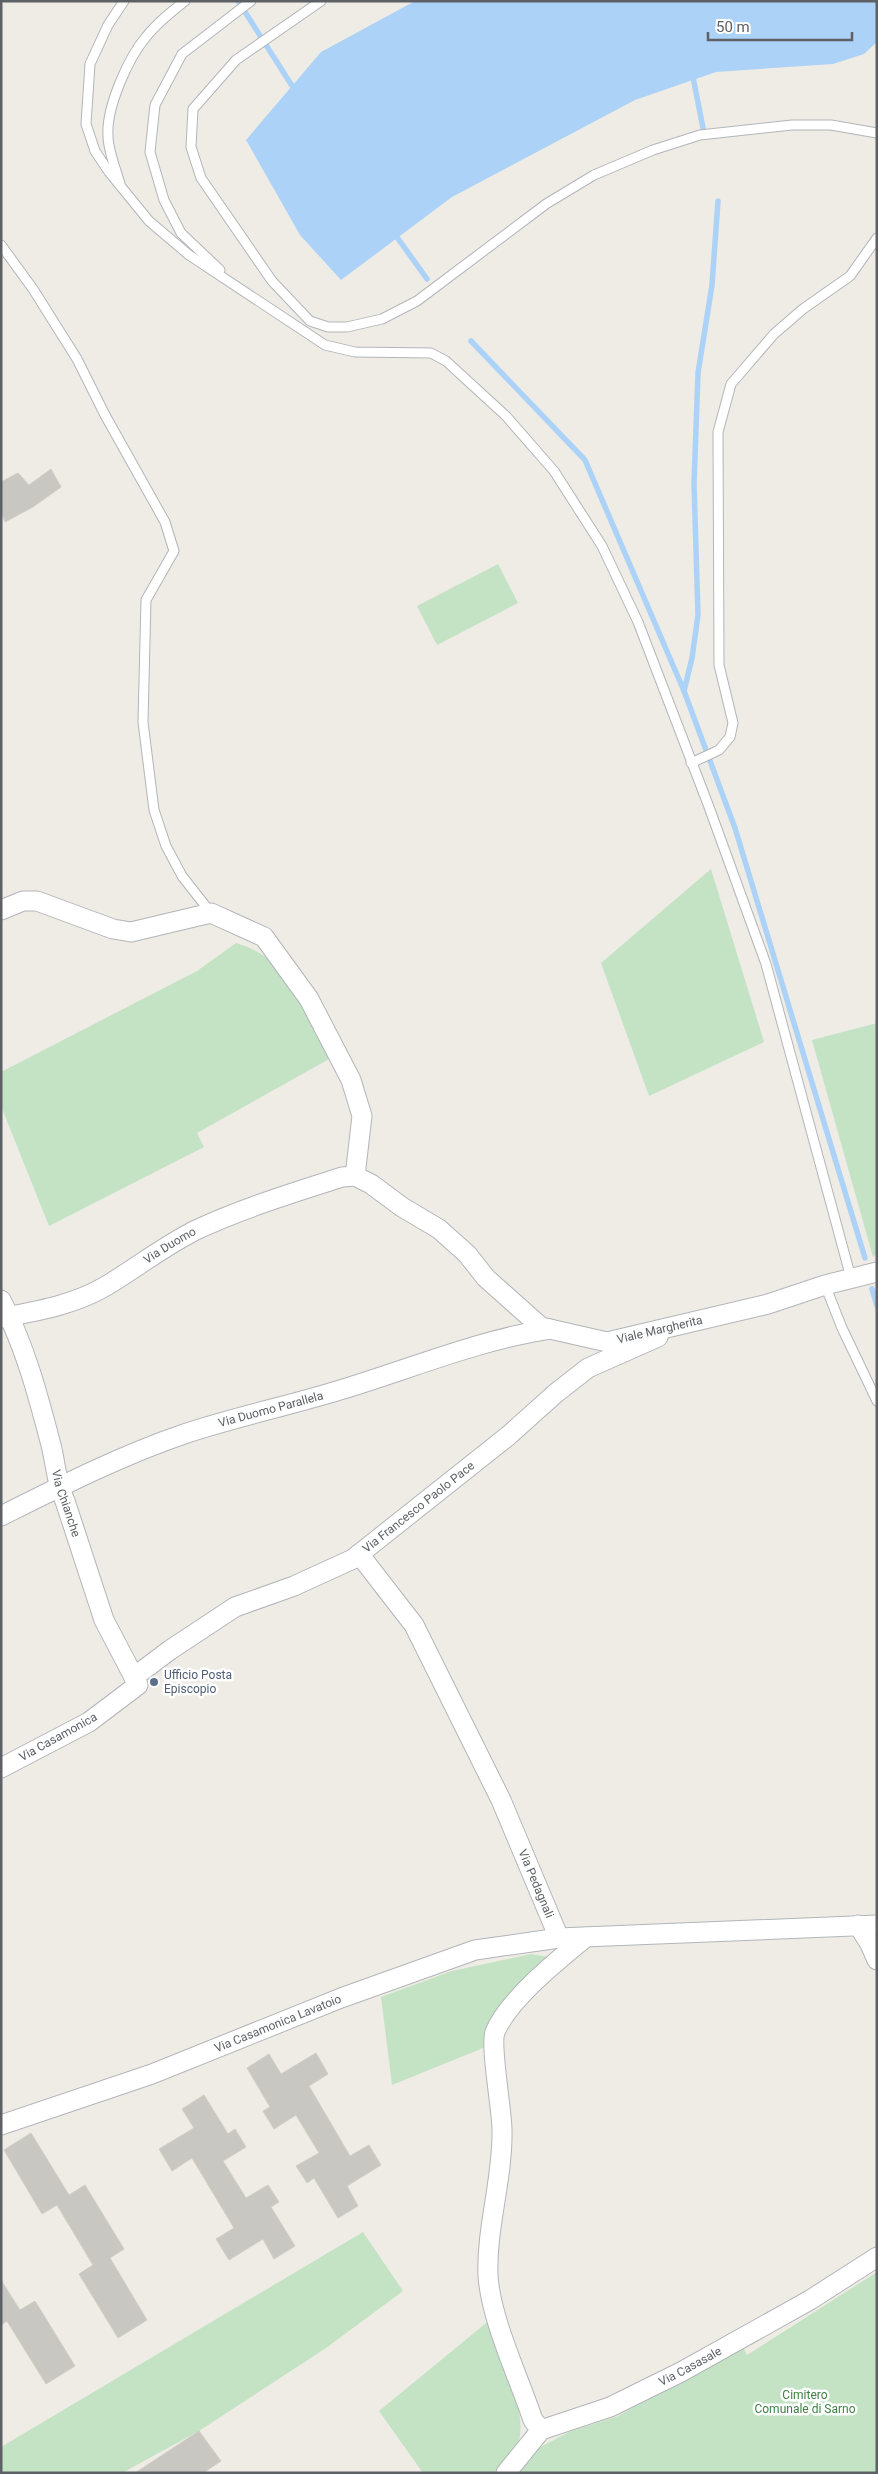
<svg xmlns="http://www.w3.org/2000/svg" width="878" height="2474" viewBox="0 0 878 2474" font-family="Roboto,sans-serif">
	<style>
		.green { fill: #c4e3c5 }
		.water { fill: #acd3f7 }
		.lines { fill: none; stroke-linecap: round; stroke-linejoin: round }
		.stream { stroke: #acd3f7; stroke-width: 5.5 }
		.building { fill: #c9c7c2; stroke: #d2cec4 }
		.lane-casing { stroke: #b2b5b9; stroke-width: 11 }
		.street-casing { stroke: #b2b5b9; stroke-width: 21 }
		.lane { stroke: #fff; stroke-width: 9 }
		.street { stroke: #fff; stroke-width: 19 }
		.service-dot { fill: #5c6f8a; stroke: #fff; stroke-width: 2 }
		.labels { text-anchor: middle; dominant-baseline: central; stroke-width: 5; stroke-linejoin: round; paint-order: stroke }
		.street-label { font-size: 12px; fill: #5d6064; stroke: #fff }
		.service-label { font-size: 12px; fill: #4e5e75; stroke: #fff; text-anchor: start }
		.park-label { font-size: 12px; fill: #3e8244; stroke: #fff }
	</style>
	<rect width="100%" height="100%" fill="#eeece5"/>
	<g class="green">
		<path d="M498,564l20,39 -81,42 -20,-39z"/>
		<path d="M711,869l53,173 -115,54 -48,-133z"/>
		<path d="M236,943c54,15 71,69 95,115l-134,75 7,14 -155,79 -48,-120v-34l196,-101z"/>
		<path d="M877,1023v231l-4,3 -61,-217z"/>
		<path d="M531,1954l18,3 -61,89 -96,39 -11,-88 71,-26z"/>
		<path d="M363,2232l40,59 -77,57 -127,83 -77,42h-121v-26z"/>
		<path d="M877,2272v201h-362l20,-23 34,-18 49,-16 124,-71 5,10z"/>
		<path d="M491,2319c10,32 41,101 25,130 -5,9 -14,16 -20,24h-73l-44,-62z"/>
	</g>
	<path class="water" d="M415,1h462v41l-13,12 -31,10 -117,8 -81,28 -183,97 -111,83 -41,-45 -54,-95 75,-88z"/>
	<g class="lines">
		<g class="stream">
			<path d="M238,1l58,91"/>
			<path d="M692,72l11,56"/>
			<path d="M718,201l-6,84 -14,88 -4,111 4,131 -6,43 -8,33 51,137 130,430"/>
			<path d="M394,233l33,46"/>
			<path d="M471,341l114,119 99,231"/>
			<path d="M872,1289l5,17"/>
		</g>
	</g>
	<g class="building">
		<path d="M51,469l10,18 -28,20 -28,15 -4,-11v-29l17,-9 11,12z"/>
		<path d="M316,2053l12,21 -19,12 41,70 19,-11 12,20 -34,21 11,20 -20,12 -24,-40 -7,5 -11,-17 23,-13 -23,-38 -22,14 -11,-18 7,-4 -23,-39 22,-14 12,20z"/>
		<path d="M204,2095l24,39 7,-5 11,18 -23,14 23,37 22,-13 11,17 -8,5 24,39 -21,13 -11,-20 -34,21 -13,-21 18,-11 -42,-70 -20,13 -13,-22 35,-21 -12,-19z"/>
		<path d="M31,2133l38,62 16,-10 39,64 -14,9 37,62 -29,18 -39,-64 14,-9 -36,-60 -15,9 -38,-64z"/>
		<path d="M1,2280l19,30 15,-9 40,65 -29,18 -39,-63 -6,4z"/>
		<path d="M199,2431l22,30 -18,12h-68z"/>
	</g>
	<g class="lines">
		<defs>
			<g id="lane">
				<path d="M124,1l-16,24 -18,39 -4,60 9,27 14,21 40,49 40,34 136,90 30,7 76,1 15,8 60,55 48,55 48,75 36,76 71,185 57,157 85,314"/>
				<path d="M321,1l-85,59 -43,49 -2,38 10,31 71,103 38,40 18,6h19l35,-8 35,-18 129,-97 48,-29 59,-25 47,-15 92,-10h39l46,8"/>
				<path d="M120,184c-4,-15 -12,-33 -12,-48 -2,-28 20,-78 38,-99 11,-14 25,-25 39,-36"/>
				<path d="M1,245l32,44 44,70 28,56 60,107 9,29 -28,49 -3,122 11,88 12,36 16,30 29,37"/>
				<path d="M220,270l-39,-37 -17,-33 -14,-48 5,-47 27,-51 69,-53"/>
				<path d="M691,763l28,-13 11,-13 3,-14 -14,-58 -1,-233 13,-48 43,-50 29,-25 47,-33 27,-38"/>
				<path d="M825,1285l17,43 35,73"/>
			</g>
			<g id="street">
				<path d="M1,910l22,-9h14l76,28 18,3 80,-19 53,24 45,62 42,81 11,36 -7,60"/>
				<path id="s1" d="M1,1300c24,46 37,95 50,145 5,19 5,38 14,56l39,119 34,65 -49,37 -88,46"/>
				<path id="s2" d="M1,1318c36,-7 73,-13 105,-32 30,-18 58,-40 90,-56 47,-22 97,-37 146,-53l13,-1 16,8 31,23 37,22 28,25 19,24 55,49 66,15 161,-38 57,-19 52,-13"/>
				<path id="s3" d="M1,1516c60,-30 119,-60 183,-82 51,-17 104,-28 156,-44 70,-21 138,-50 210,-61"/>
				<path id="s4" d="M359,1554l55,71 87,175 58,138 318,-13"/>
				<path id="s5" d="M134,1677l36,-27 65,-43 59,-21 59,-27 155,-123 48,-43 32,-25 70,-31"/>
				<path d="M858,1925l12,19 7,16"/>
				<path id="s6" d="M1,2125l151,-51 189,-76 134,-48 84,-12"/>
				<path d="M541,2430l-8,-10c-14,-42 -42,-100 -45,-144 -2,-48 15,-97 14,-146 0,-20 -12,-84 -7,-98 14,-33 63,-72 91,-95"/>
				<path id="s7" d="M506,2473l35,-43 69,-23 71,-35 129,-72 67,-43"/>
			</g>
		</defs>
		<use href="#lane" class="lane-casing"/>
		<use href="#street" class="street-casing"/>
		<use href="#lane" class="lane"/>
		<use href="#street" class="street"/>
	</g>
	<circle class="service-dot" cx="154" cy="1682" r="5"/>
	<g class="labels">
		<g class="street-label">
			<text stroke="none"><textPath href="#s2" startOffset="186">Via Duomo</textPath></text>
			<text stroke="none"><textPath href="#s2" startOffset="748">Viale Margherita</textPath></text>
			<text stroke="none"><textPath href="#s3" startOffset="291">Via Duomo Parallela</textPath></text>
			<text stroke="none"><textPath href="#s1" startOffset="214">Via Chianche</textPath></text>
			<text stroke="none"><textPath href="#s5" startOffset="334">Via Francesco Paolo Pace</textPath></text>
			<text transform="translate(58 1737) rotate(-29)">Via Casamonica</text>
			<text stroke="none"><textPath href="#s4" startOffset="376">Via Pedagnali</textPath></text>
			<text stroke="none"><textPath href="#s6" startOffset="295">Via Casamonica Lavatoio</textPath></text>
			<text stroke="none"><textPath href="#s7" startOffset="218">Via Casasale</textPath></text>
		</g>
		<g class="service-label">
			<text x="164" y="1675">Ufficio Posta<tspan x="164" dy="14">Episcopio</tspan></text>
		</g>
		<g class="park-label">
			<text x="805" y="2395">Cimitero<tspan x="805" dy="14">Comunale di Sarno</tspan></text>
		</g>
	</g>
	<rect width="878" height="2474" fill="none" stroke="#5d6064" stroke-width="5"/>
	<path d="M708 32v8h144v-8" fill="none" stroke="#5d6064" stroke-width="2.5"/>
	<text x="716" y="32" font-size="15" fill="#5d6064" stroke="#ffffff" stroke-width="4" paint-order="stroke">50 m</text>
</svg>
